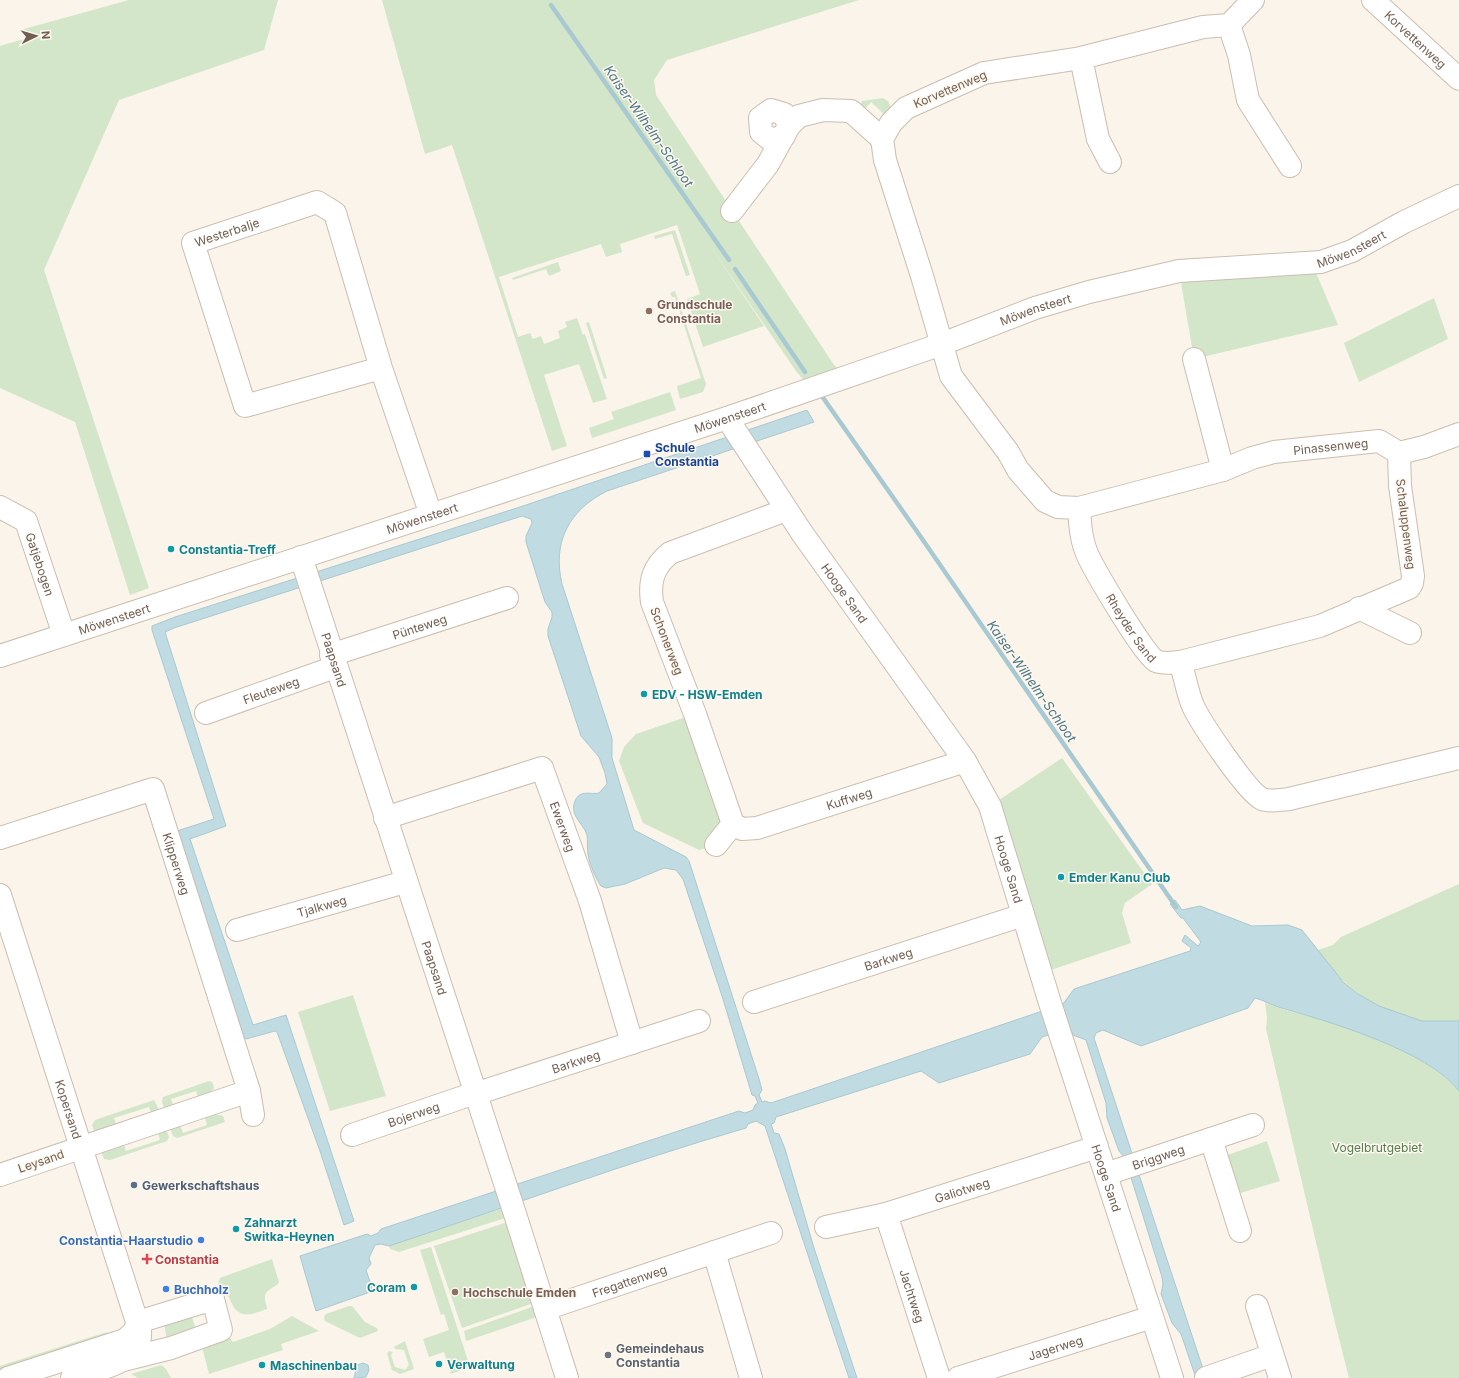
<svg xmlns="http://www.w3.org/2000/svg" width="1459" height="1378" viewBox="0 0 1459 1378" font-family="Inter,sans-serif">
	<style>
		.green { fill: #d3e6c9 }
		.water { fill: #c0dbe1; stroke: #a8c9d2 }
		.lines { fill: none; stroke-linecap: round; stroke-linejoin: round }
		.stream { stroke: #a8c9d2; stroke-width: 4.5 }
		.minor-casing { stroke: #cbbdb1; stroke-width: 24 }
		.minor { stroke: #fff; stroke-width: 22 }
		.education-dot { fill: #8d6e63; stroke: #fdf8f0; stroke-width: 1.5 }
		.transit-dot { fill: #1a4fb4; stroke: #fdf8f0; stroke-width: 1.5 }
		.culture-dot { fill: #0f9aa8; stroke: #fdf8f0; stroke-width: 1.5 }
		.service-dot { fill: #5c6f8a; stroke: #fdf8f0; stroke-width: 1.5 }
		.shop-dot { fill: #3f7fe0; stroke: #fdf8f0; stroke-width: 1.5 }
		.health-dot { fill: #e0444e; stroke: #fdf8f0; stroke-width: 1.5 }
		.worship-dot { fill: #6b7280; stroke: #fdf8f0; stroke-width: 1.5 }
		.labels { text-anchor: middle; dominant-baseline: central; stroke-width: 3; stroke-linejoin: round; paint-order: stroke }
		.street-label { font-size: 12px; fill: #715e50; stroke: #fdf8f0 }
		.education-label { font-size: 12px; font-weight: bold; fill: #785e54; stroke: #fdf8f0; text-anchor: start }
		.transit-label { font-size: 12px; font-weight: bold; fill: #164399; stroke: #fdf8f0; text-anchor: start }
		.culture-label { font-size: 12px; font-weight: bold; fill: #0d838f; stroke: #fdf8f0; text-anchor: start }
		.park-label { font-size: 12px; fill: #587b4d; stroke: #fdf8f0 }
		.service-label { font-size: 12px; font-weight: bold; fill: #4e5e75; stroke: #fdf8f0; text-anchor: start }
		.shop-label { font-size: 12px; font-weight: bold; fill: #366cbe; stroke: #fdf8f0; text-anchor: end }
		.health-label { font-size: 12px; font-weight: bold; fill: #be3a42; stroke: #fdf8f0; text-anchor: start }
		.worship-label { font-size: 12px; font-weight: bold; fill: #5b616d; stroke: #fdf8f0; text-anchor: start }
		.water-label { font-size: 13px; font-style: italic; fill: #4c7682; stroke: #fdf8f0 }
	</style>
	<rect width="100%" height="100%" fill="#faf4ea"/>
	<g class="green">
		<path d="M129,0h149l-14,50 -145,50 -75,170 105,318 -19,7 -55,-173 -75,-34v-342l27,-8 -3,-9z"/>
		<path d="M382,0h477l-192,60 -13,20 2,15 178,270 14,11 -37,13 -15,-18 -90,-131 58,86 -61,21 -16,-48 13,-5 -23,-69 -57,19 2,8 -16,5 -5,-13 -102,33 19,60 12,-4 3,6 8,-3 3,8 16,-6 -2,-7 9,-4 -2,-5 12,-4 6,17 2,-1 22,65 -14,4 -14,-39 -35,11 23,71 -15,5 -100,-306 -27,9z"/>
		<path d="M883,98l5,3 3,7 -5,8 -15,-14 -6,7 -5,-3 2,-5z"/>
		<path d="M675,230l15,45 -4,1 -14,-42 -17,5 -1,-3z"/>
		<path d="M558,262l3,9 -12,5 -3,-7 -33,11 -1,-2z"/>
		<path d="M1312,263l26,62 -144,34 -15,-88z"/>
		<path d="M675,291l31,93 -3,8 -23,7 -3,-13 24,-8 -26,-81h-3l-2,-4z"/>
		<path d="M1434,298l14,41 -89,43 -15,-39z"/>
		<path d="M589,322l18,56 -3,1 -18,-56z"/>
		<path d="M670,392l6,18 -84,28 -3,-10 25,-9 -3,-7z"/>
		<path d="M695,714l38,110 -17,21 -17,5 -56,-27 -24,-62 5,-14 12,-13z"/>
		<path d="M1062,758l90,126 -27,19 -3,10 9,30 -89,30 -52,-167z"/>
		<path d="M1459,884v137c-12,0 -25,2 -37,0 -43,-8 -82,-35 -104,-71l15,-5 8,-8z"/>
		<path d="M353,995l33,101 -56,15 -32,-99z"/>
		<path d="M1265,1002c17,9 39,12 58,18 39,12 111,38 136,71v287h-110l-14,-55 -69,-294 1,-11z"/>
		<path d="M209,1081l3,1 2,6 -9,11 -6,1 -3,-9 -25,8 3,9 -8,4 -4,-10 1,-5z"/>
		<path d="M154,1100l7,14 -8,3 -4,-10 -35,11 3,9 -22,6 -3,-8 3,-5z"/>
		<path d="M208,1112l15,4 2,6 -48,16 -4,-2 -4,-11 10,-3 4,11 24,-8 -3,-11z"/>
		<path d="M165,1127l4,10 -2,4 -57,19 -6,-1 -3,-8 22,-10 3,10 34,-11 -3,-10z"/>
		<path d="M1267,1141l13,40 -43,13 -12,-38z"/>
		<path d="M512,1205l3,10 -116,37 -9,-3 -1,-3z"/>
		<path d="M517,1219l25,81 -80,28 -28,-82z"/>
		<path d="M431,1247l39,120 -19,7 -7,-22 -15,5 -6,-18 26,-9 -5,-16 -3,1 -21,-65z"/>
		<path d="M272,1259l7,23c-4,7 -15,7 -14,17 0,4 2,6 2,10 -10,3 -22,10 -31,1 -4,-4 -5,-10 -8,-14 -10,-3 -12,-8 -8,-18z"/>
		<path d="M543,1303l3,11 -80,27 -2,-10z"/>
		<path d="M349,1306h3l13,16 12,6 1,3 -18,7 -35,-17 -1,-4 2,-3z"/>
		<path d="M191,1314l6,19 -30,8 -3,-18z"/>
		<path d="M292,1316l27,15 -38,13 2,6 -74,24 -7,-27 27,-10 4,5 37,-13z"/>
		<path d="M107,1332l2,7 -109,36v-9z"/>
		<path d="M405,1341l9,28 -14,5 -8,-4 -5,-16 2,-3 4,1 -2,3 4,12 10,3 4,-5 -5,-15 -9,-1 -1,-2z"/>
		<path d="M161,1365l5,4 5,9h-33l-7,-4z"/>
	</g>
	<g class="water">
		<path d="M807,410l7,12 -207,69c-38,19 -55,51 -45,93l50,154v20l22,72 52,27 3,4 70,218 3,11 -3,5 3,7 3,-1 6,2 292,-99 11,-15 116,-38 1,-3 -9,-7 3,-6 13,11 3,-4 -18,-24h-2l-11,-14 5,-4 7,10 18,-4 52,20 36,-1 14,5 42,53 14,11 21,12 43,15h37v70c-31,-41 -132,-70 -181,-84 -8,-3 -15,-7 -23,-9l-7,10 -107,38 -38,-16 -7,3 -2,5 112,340h-10l-15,-44 -9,-11 -11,-29 2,-10 -1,-7 -37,-119 -6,-7 -12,-33 -1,-15 -20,-63 -13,-5 -3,-7 -28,9 -12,17 -91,29 -18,-12 -145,46 -2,6 -3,1 3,9 5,1 6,15 29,99 43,130h-8l-84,-252 -9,-5 -8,3 -2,4c-121,35 -238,79 -357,118l-8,-2 -6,1 -6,13 2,6 -5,6 7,21 -57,20 -16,-55 67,-22 4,2 7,-3 3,-4 358,-118 6,2 8,-3 2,-5 3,-2 -3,-7 -3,-1 -29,-96 -40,-120 -7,-9 -12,-2 -39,16 -19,4 -5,-2c-6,-9 -11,-21 -13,-32 -1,-6 0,-13 -1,-19 -4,-12 -18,-20 -12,-34 5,-12 15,-6 24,-8l8,-9 -2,-11 -6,-16 -18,-21 -33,-100v-7l4,-12v-5l-7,-10 -19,-60v-6l6,-13 -1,-4 -9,-3 -348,112 -9,4 61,194 -36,13 63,186 33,-10 68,206 -10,4 -23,-71 -44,-122 -2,-1 -29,8 -2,-2 -67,-206 37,-12 -62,-189v-4l23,-9 345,-110z"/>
		<path d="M363,1363l5,2 1,5 -3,7 -12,1 3,-13z"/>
	</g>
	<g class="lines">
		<g class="stream">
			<path d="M551,5l178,255"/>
			<path d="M735,269l70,103"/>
			<path d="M819,392l97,138 260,377"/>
		</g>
		<defs>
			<g id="minor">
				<path id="s1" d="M1253,0l-24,25 -26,2 -122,31 -97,15 -78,35 -15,15 -9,16 3,21 37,116 29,100 57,76 10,18 27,31 13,6 21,1c1,17 2,34 10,50 8,16 55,97 67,103 7,3 16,2 24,1 5,14 7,30 13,44 8,17 54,86 69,93 8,3 19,1 27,0l170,-41"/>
				<path id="s2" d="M1373,0l86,79"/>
				<path d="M1229,25l10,30 9,45 42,66"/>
				<path d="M1081,58l17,81 12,23"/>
				<path d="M784,136l-13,4 -10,-8 -1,-14 11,-8 13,4 5,12"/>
				<path d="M732,211l36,-47 21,-38 10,-10 24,-6 28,1 31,28"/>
				<path d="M1194,359l29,111"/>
				<path id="s3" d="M381,368l-136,38 -52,-163 124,-41 18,11 46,155 50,147"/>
				<path id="s4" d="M727,418l75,115 163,228 25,45 60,197 122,375"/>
				<path id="s5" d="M0,507l26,14 38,114"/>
				<path id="s6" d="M1079,508l144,-38 29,-12 22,-6 105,-11 20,12 25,-6 35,-13"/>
				<path id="s7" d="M301,557l214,657 52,164"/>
				<path d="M1359,608l51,25"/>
				<path id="s8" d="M331,655l176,-57"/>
				<path id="s9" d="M0,656l727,-238 215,-74 93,-36 54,-16 90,-21 142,-9 31,-11 52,-29 55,-26"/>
				<path d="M1180,662l140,-36 89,-38 3,-5 1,-7 -13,-90 -1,-33"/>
				<path id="s10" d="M206,713l129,-46"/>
				<path id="s11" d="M385,818l157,-50 48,133 42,142"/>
				<path id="s12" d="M733,824l9,5 15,-1 208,-67"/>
				<path id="s13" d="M0,838l153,-49 96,302 -249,84"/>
				<path d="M716,845l17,-21 -38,-110 -43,-112c-3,-21 1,-35 18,-49l116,-43"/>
				<path id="s14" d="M0,895l140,436c3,32 -45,39 -68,47"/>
				<path id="s15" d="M237,930l168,-48"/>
				<path id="s16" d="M754,1002l269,-87"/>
				<path d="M249,1091l4,24"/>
				<path id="s17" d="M475,1094l224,-73"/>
				<path id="s18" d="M352,1135l123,-42"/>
				<path d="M1211,1139l29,92"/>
				<path id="s19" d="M1106,1174l147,-49"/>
				<path id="s20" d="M886,1214l53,164"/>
				<path id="s21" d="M826,1227l60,-13 211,-67"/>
				<path d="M714,1252l37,126"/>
				<path d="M1257,1306l23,72"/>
				<path id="s22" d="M545,1309l226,-76"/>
				<path d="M123,1360l48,-12 50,-18 -8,-31 -75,23"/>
				<path d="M8,1378l117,-38 9,-8 4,-10"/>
				<path id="s23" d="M958,1378l194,-61"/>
				<path d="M1206,1378l66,-23"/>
			</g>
		</defs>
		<use href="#minor" class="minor-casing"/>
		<use href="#minor" class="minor"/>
	</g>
	<g class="education-dot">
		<circle cx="649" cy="311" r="4"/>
		<circle cx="455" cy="1292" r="4"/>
	</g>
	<rect class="transit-dot" x="643" y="450" width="8" height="8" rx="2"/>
	<g class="culture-dot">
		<circle cx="171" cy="549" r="4"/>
		<circle cx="644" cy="694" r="4"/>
		<circle cx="1061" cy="877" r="4"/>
		<circle cx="236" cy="1229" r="4"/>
		<circle cx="414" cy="1287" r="4"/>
		<circle cx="439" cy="1364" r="4"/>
		<circle cx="262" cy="1365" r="4"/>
	</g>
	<circle class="service-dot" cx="134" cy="1185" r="4"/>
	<g class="shop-dot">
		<circle cx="201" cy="1240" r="4"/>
		<circle cx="166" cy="1289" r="4"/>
	</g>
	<path class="health-dot" d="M145 1253h4v4h4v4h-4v4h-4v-4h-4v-4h4z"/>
	<circle class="worship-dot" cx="608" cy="1355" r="4"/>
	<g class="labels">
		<g class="street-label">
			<text stroke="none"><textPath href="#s2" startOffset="58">Korvettenweg</textPath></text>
			<text transform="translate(950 89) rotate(-23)">Korvettenweg</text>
			<text stroke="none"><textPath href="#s3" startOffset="348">Westerbalje</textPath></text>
			<text stroke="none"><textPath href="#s9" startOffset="1416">Möwensteert</textPath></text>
			<text stroke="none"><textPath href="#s9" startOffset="1092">Möwensteert</textPath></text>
			<text stroke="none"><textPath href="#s9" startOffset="768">Möwensteert</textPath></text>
			<text stroke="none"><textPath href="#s6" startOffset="260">Pinassenweg</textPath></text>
			<text stroke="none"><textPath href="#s9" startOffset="444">Möwensteert</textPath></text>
			<text transform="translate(1406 524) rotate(83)">Schaluppenweg</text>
			<text stroke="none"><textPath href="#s5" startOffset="75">Gatjebogen</textPath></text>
			<text stroke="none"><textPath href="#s4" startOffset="211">Hooge Sand</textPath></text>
			<text stroke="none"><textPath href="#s9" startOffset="120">Möwensteert</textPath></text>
			<text stroke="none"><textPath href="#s1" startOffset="982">Rheyder Sand</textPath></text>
			<text stroke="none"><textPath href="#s8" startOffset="93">Pünteweg</textPath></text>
			<text transform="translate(667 641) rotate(69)">Schonerweg</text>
			<text stroke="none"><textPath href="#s7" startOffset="108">Paapsand</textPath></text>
			<text stroke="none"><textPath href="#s10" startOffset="69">Fleuteweg</textPath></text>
			<text stroke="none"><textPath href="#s12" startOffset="122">Kuffweg</textPath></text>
			<text stroke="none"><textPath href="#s11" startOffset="227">Ewerweg</textPath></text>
			<text stroke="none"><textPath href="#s13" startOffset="239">Klipperweg</textPath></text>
			<text stroke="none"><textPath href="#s4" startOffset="535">Hooge Sand</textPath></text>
			<text stroke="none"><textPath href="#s15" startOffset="88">Tjalkweg</textPath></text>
			<text stroke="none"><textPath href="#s16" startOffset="141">Barkweg</textPath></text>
			<text stroke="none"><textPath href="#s7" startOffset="432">Paapsand</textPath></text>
			<text stroke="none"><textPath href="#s17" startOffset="106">Barkweg</textPath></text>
			<text stroke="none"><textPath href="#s14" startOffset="225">Kopersand</textPath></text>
			<text stroke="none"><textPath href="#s18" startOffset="65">Bojerweg</textPath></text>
			<text stroke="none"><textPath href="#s19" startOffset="55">Briggweg</textPath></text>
			<text transform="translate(41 1161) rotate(-19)">Leysand</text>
			<text stroke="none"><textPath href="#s4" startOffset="859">Hooge Sand</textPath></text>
			<text stroke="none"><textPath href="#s21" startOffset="141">Galiotweg</textPath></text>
			<text stroke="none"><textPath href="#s22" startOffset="89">Fregattenweg</textPath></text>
			<text stroke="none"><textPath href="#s20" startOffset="86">Jachtweg</textPath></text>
			<text stroke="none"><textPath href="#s23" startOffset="102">Jagerweg</textPath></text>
		</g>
		<g class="education-label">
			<text x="657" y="304">Grundschule<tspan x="657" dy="14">Constantia</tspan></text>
			<text x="463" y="1292">Hochschule Emden</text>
		</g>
		<g class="transit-label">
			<text x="655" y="447">Schule<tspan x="655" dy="14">Constantia</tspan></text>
		</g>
		<g class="culture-label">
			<text x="179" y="549">Constantia-Treff</text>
			<text x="652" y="694">EDV - HSW-Emden</text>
			<text x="1069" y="877">Emder Kanu Club</text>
			<text x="244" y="1222">Zahnarzt<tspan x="244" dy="14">Switka-Heynen</tspan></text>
			<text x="406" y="1287" text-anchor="end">Coram</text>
			<text x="447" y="1364">Verwaltung</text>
			<text x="270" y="1365">Maschinenbau</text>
		</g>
		<g class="park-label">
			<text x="1377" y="1147">Vogelbrutgebiet</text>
		</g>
		<g class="service-label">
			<text x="142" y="1185">Gewerkschaftshaus</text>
		</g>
		<g class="shop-label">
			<text x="193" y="1240">Constantia-Haarstudio</text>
			<text x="174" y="1289" text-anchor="start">Buchholz</text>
		</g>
		<g class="health-label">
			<text x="155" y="1259">Constantia</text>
		</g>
		<g class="worship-label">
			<text x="616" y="1348">Gemeindehaus<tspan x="616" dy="14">Constantia</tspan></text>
		</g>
		<g class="water-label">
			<text transform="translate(649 126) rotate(55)">Kaiser-Wilhelm-Schloot</text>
			<text transform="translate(1032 681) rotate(55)">Kaiser-Wilhelm-Schloot</text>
		</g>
	</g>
	<g transform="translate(36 36) rotate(85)" stroke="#fdf8f0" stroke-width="3" paint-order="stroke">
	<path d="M0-3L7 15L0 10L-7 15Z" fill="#715e50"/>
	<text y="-6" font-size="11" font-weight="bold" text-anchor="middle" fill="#715e50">N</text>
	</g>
</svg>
